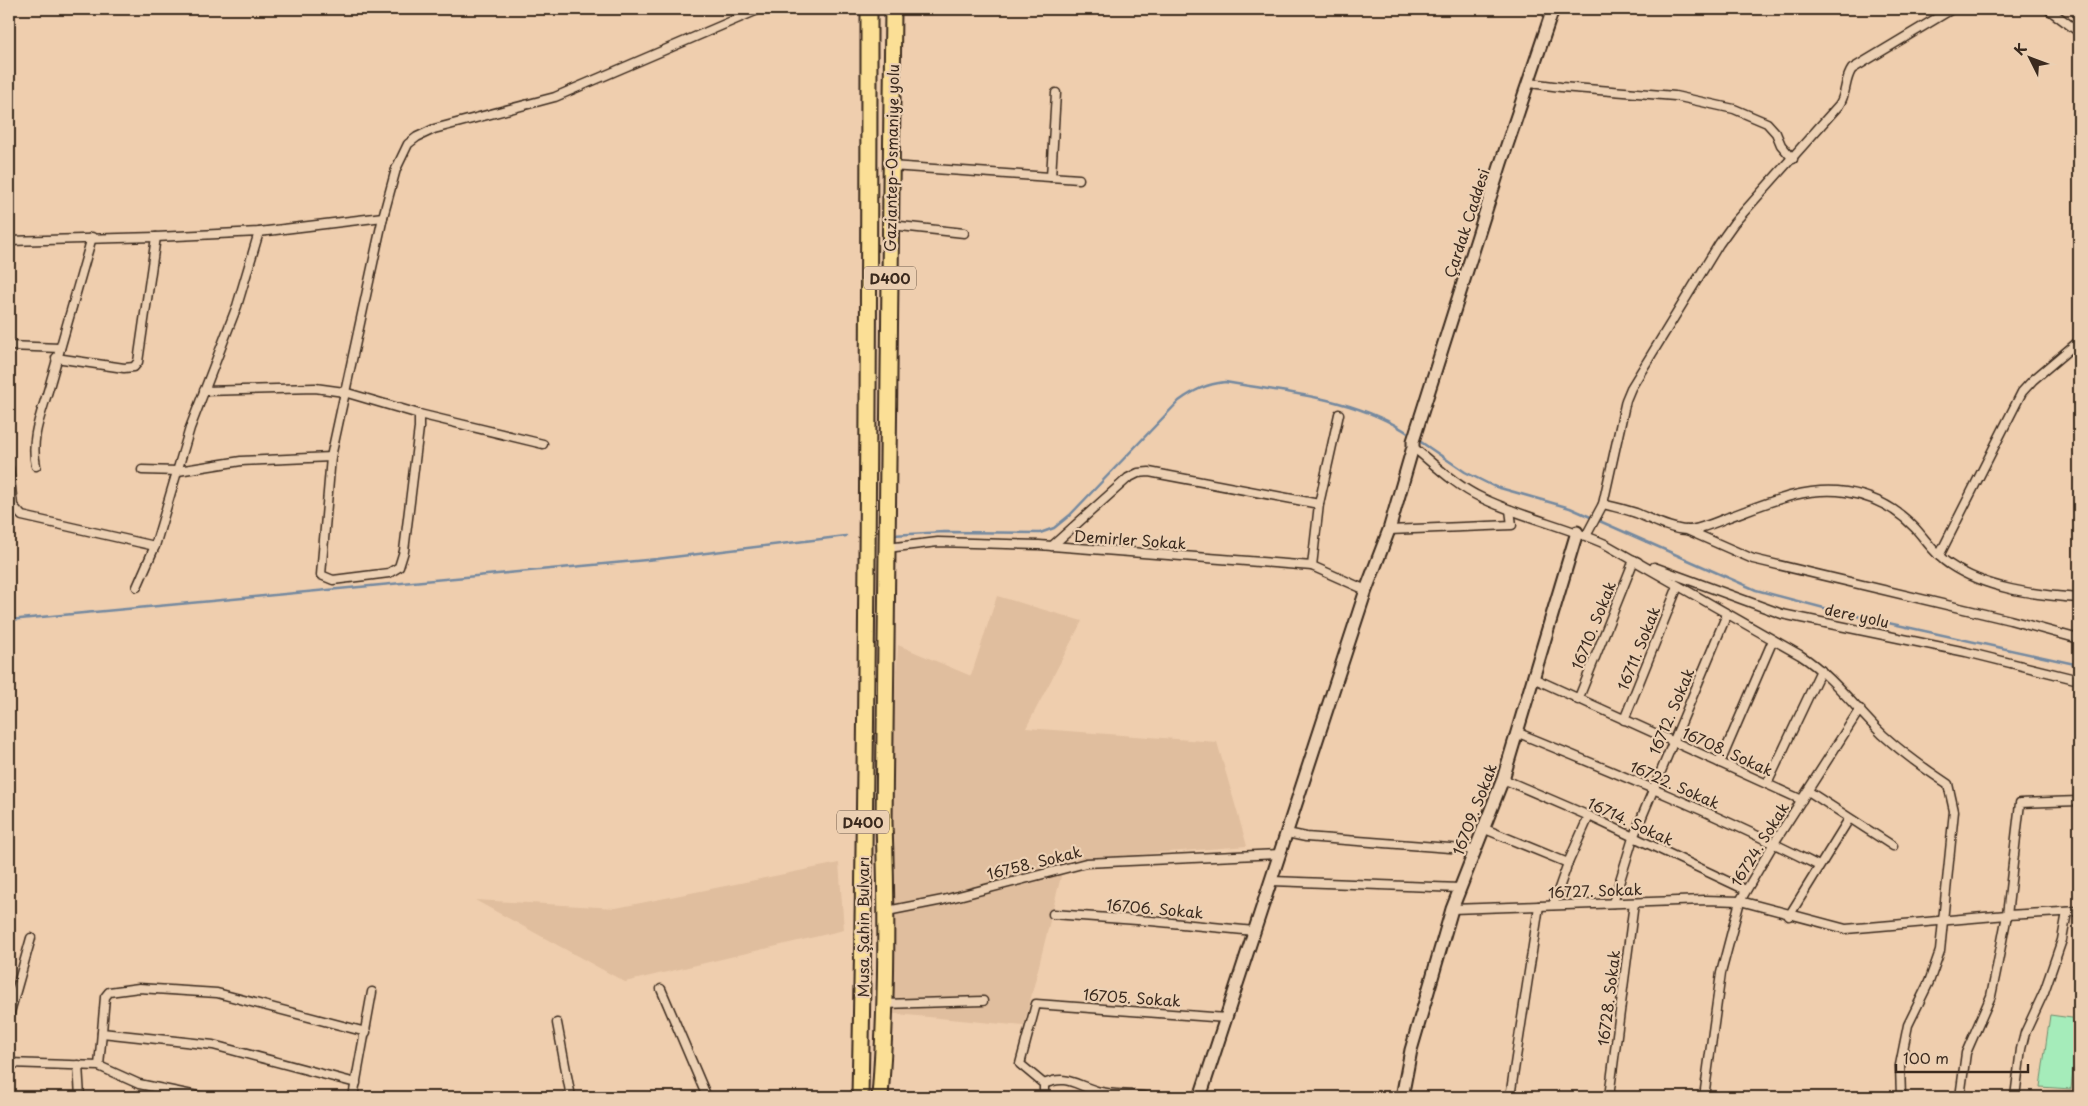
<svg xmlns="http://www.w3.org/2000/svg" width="2088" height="1106" viewBox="0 0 2088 1106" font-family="'Playpen Sans',sans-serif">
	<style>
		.built { fill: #e0be9e }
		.green { fill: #a5ecba; stroke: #708b6c }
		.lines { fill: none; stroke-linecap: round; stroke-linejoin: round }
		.stream { stroke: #74899f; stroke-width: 2.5 }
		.street-casing { stroke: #3b2a1e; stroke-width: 11 }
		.secondary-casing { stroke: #3b2a1e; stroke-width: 15 }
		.highway-casing { stroke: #3b2a1e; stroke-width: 19 }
		.street { stroke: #ecd0b3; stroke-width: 8 }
		.secondary { stroke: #ecd0b3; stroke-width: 11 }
		.highway { stroke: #fbdf96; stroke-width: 15 }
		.labels { text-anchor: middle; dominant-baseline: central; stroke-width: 4.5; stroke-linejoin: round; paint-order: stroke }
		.shield { fill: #ecd0b3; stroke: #705c4b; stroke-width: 1 }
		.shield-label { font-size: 14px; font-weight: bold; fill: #3b2a1e }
		.street-label { font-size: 15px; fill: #3b2a1e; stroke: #ecd0b3 }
	</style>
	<rect width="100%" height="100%" fill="#efceae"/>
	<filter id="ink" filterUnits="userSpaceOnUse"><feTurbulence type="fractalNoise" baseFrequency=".02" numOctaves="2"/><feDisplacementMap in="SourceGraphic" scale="10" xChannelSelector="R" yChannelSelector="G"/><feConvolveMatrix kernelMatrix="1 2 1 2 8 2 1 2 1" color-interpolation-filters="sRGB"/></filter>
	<g filter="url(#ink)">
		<g class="built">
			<path d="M997,596l85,25 -56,107 191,14 30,104 -182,14 -41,166 -149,-14 23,-367 73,31z"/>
			<path d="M839,863l5,67 -219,52 -150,-82 141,8z"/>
		</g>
		<path class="green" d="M2050,1015l29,4 -8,70 -31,-2z"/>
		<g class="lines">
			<g class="stream">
				<path d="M1418,440l47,32 28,14 77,22 186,82 87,23 236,52"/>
				<path d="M893,535l51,-3 96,1 14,-5 16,-13 109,-114c15,-11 28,-17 46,-19 63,11 133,16 186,53"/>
				<path d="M9,620l648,-61 189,-23"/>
			</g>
			<defs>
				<g id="street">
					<path d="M2048,9l31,23"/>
					<path d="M1530,83l31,4 114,9 59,13 33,14 9,10 5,12 12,14"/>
					<path d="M891,166l188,13"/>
					<path d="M1051,177l5,-84"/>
					<path d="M891,225l73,8"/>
					<path d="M9,241l147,-4 103,-5 124,-15"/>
					<path d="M9,346l51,2"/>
					<path d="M56,358l68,10 10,-1 4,-5 18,-125"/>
					<path d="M204,391l111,-3 29,4 75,22 124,30"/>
					<path d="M419,414v14l-15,123 -5,16 -10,6 -56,7 -12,-5 10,-118 52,-240 13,-48 12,-25 9,-7 17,-8 121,-32 205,-88"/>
					<path d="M1413,447c22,18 43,39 69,51 39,19 83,28 123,46l195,111c33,21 55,53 83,80 20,18 42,34 65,49l6,27 -14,140 -11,31 -21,43 -8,40 1,32"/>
					<path d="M36,466c-6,-30 6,-53 14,-82 14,-48 28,-98 42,-147"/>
					<path d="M9,468l4,38 9,10 133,30"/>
					<path d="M142,470l36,1 63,-10 90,-4"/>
					<path d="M1603,504c11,3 22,5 33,9 15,6 33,16 50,17 11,1 33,-9 43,-13 38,-14 76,-31 117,-25 27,4 51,17 69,36 11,12 20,27 34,36 37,25 86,31 130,34"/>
					<path d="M1389,530l123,-5 -2,-15"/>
					<path d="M1687,530l66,29 257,61 69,19"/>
					<path d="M1586,536l17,-32 23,-104 5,-12 88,-144 15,-21 105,-118c8,-11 5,-25 13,-36l100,-60"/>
					<path d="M1052,546l76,-68 10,-5 11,-1 170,32"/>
					<path d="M887,548l51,-6 101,3 273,21 54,24"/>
					<path d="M1939,556l83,-164 11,-12 46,-39"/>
					<path d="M1312,566l7,-62 20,-90"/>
					<path d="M1654,567l128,47 184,38 113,28"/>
					<path d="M137,587l18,-41 35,-118 47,-122 22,-74"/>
					<path d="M1533,678l269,122"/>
					<path d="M1578,700l56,-140 4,2"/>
					<path d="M1624,720l54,-134"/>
					<path d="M1516,732c103,42 205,84 303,134"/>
					<path d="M1720,763l53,-123"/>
					<path d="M1503,779l86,37 157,74"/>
					<path d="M1767,784l54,-114"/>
					<path d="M1808,791l85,55"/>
					<path d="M1485,829l83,34"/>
					<path d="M1287,833l19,4 170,13"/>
					<path d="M1272,881l188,7"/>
					<path d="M1613,903l20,-65 94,-224"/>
					<path d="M1553,905l15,-42 21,-47"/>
					<path d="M1452,909l253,-9 35,1 106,28 161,-14 72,-4"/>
					<path d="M887,911l56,-11 143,-37 194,-9"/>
					<path d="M1053,914l98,7 103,10"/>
					<path d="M1789,916l60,-97"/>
					<path d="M661,989l46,108"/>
					<path d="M884,1004l99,-3"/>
					<path d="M9,1016l22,-78"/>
					<path d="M557,1023l14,74"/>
					<path d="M102,1033l111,12 143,38"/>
					<path d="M9,1063l90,3 40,18 63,13"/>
					<path d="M78,1065l2,32"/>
					<path d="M99,1066l6,-69 4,-5 30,-4 78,5 149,39"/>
					<path d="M1044,1084c23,-10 31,1 53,7 15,4 34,3 50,6"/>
					<path d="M353,1097l19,-105"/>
					<path d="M1044,1097v-13l-24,-20 16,-60 190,14"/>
					<path d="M1510,1097l29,-191"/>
					<path d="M1609,1097l25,-194"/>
					<path d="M1704,1097l17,-124 19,-72 34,-58 86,-134"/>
					<path d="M1960,1097l6,-44 25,-57 5,-24 11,-57 13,-112 59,-2"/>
					<path d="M2015,1097l6,-48 4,-16 19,-41 18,-52 5,-28"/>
				</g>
				<g id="secondary">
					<path d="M1200,1097l166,-507 23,-60 24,-83v-6l88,-278 52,-154"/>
					<path d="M1402,1097l9,-47 41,-141 51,-130 74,-247"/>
				</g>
				<g id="highway">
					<path d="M860,1097c7,-363 9,-725 9,-1088"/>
					<path d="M880,1097c7,-91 7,-183 4,-275l9,-813"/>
				</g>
			</defs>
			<use href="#street" class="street-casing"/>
			<use href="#secondary" class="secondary-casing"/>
			<use href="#highway" class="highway-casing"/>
			<use href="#street" class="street"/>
			<use href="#secondary" class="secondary"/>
			<use href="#highway" class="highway"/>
		</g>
	</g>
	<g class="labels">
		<g class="shield">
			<rect x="864" y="266.5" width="52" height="23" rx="4"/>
			<rect x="837" y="810.5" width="52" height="23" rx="4"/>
		</g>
		<g class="shield-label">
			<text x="890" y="278">D400</text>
			<text x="863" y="822">D400</text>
		</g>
		<g class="street-label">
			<text transform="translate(891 158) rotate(-89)">Gaziantep-Osmaniye yolu</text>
			<text transform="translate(1466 223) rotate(-72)">Çardak Caddesi</text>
			<text transform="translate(1130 539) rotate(4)">Demirler Sokak</text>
			<text transform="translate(1857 615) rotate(12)">dere yolu</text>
			<text transform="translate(1593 625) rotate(-68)">16710. Sokak</text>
			<text transform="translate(1638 648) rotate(-68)">16711. Sokak</text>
			<text transform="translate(1671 711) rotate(-67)">16712. Sokak</text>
			<text transform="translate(1728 751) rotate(24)">16708. Sokak</text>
			<text transform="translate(1675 784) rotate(24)">16722. Sokak</text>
			<text transform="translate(1474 809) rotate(-69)">16709. Sokak</text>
			<text transform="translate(1631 821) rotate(25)">16714. Sokak</text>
			<text transform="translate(1759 844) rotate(-58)">16724. Sokak</text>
			<text transform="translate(1034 862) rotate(-14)">16758. Sokak</text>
			<text transform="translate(1595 890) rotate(-2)">16727. Sokak</text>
			<text transform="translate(1155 908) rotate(5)">16706. Sokak</text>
			<text transform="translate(862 927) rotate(-90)">Musa Şahin Bulvarı</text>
			<text transform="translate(1132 997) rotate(4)">16705. Sokak</text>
			<text transform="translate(1608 998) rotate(-83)">16728. Sokak</text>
		</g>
	</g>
	<rect width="2088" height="1106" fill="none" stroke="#ecd0b3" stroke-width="30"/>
	<rect x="15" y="15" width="2058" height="1076" fill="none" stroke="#3b2a1e" stroke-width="2" filter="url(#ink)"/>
	<g transform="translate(2030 58) rotate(312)" stroke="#ecd0b3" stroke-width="4" paint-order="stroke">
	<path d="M0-4L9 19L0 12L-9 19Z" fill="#3b2a1e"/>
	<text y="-8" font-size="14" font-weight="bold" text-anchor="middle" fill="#3b2a1e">K</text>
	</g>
	<path d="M1896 1064v8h132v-8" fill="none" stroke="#3b2a1e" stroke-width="2.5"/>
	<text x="1903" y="1064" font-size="15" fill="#3b2a1e" stroke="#ecd0b3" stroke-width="4" paint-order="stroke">100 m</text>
</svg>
